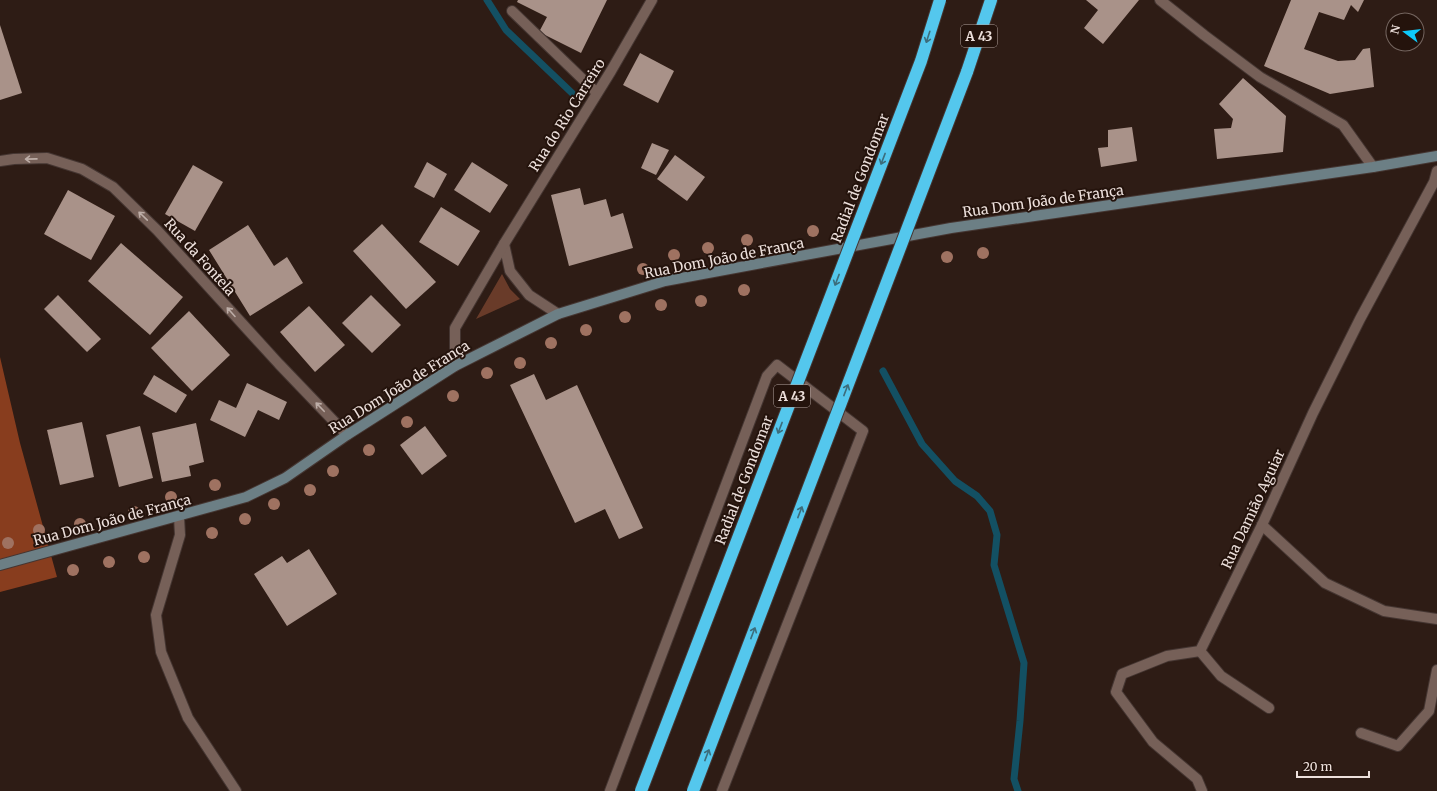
<svg xmlns="http://www.w3.org/2000/svg" width="1437" height="791" viewBox="0 0 1437 791" font-family="Merriweather,serif">
	<style>
		.green { fill: #693b29 }
		.forest { fill: #883d1e }
		.lines { fill: none; stroke-linecap: round; stroke-linejoin: round }
		.stream { stroke: #135063; stroke-width: 7 }
		.building { fill: #a99289 }
		.lane-casing { stroke: #453632; stroke-width: 12 }
		.street-casing { stroke: #453632; stroke-width: 12 }
		.secondary-casing { stroke: #453632; stroke-width: 12 }
		.highway-casing { stroke: #453632; stroke-width: 14 }
		.lane { stroke: #766058; stroke-width: 10 }
		.street { stroke: #766058; stroke-width: 10 }
		.secondary { stroke: #6c7f85; stroke-width: 10 }
		.highway { stroke: #54c7ed; stroke-width: 12 }
		.highway-bridge-casing { stroke: #453632; stroke-width: 14; stroke-linecap: butt }
		.highway-bridge { stroke: #54c7ed; stroke-width: 12 }
		.tree { fill: #9f7261 }
		.oneway { stroke: #3c6d7c }
		.oneway2 { stroke: #bdada7 }
		.labels { text-anchor: middle; dominant-baseline: central; stroke-width: 4; stroke-linejoin: round; paint-order: stroke }
		.shield { fill: #24130c; stroke: #b1a29e; stroke-width: 1 }
		.shield-label { font-size: 13px; font-weight: bold; fill: #ede0dc }
		.street-label { font-size: 14px; fill: #ede0dc; stroke: #24130c }
	</style>
	<rect width="100%" height="100%" fill="#2e1c15"/>
	<path class="green" d="M502,274l8,15 10,10 -44,20z"/>
	<path class="forest" d="M0,357l20,86 37,134 -57,15z"/>
	<g class="lines">
		<g class="stream">
			<path d="M487,0l19,30 66,63"/>
			<path d="M883,371l39,73 33,37 22,15 13,15 7,24 -3,30 30,98 -4,58 -6,58 4,12"/>
		</g>
	</g>
	<g class="building">
		<path d="M518,0h89l-26,53 -42,-21 8,-15 -30,-15z"/>
		<path d="M1086,0h53l-36,44 -19,-16 14,-18z"/>
		<path d="M1291,0h73l-6,12 -7,-7 -7,15 -25,-8 -15,37 34,12 17,-1 8,-11 7,-1 4,39 -44,7 -66,-28z"/>
		<path d="M0,25l22,68 -22,7z"/>
		<path d="M640,53l34,18 -16,32 -35,-18z"/>
		<path d="M1243,78l43,38 -3,36 -66,7 -3,-30 17,-1 2,-9 -14,-15z"/>
		<path d="M1132,127l5,34 -36,6 -3,-19 10,-1v-17z"/>
		<path d="M652,143l17,7 -13,25 -15,-7z"/>
		<path d="M675,155l30,22 -18,24 -30,-22z"/>
		<path d="M427,162l20,12 -13,24 -20,-11z"/>
		<path d="M472,162l36,23 -18,28 -36,-23z"/>
		<path d="M193,165l30,17 -28,49 -30,-17z"/>
		<path d="M580,188l4,17 22,-6 5,18 12,-4 10,35 -64,18 -18,-71z"/>
		<path d="M68,190l47,26 -24,44 -47,-26z"/>
		<path d="M441,207l39,24 -22,35 -39,-24z"/>
		<path d="M382,224l54,58 -30,27 -53,-58z"/>
		<path d="M248,225l26,41 13,-9 16,26 -53,33 -41,-66z"/>
		<path d="M121,243l62,54 -33,38 -62,-54z"/>
		<path d="M58,295l43,44 -14,13 -43,-43z"/>
		<path d="M371,295l30,30 -29,28 -30,-30z"/>
		<path d="M309,306l36,39 -30,27 -35,-40z"/>
		<path d="M189,311l41,44 -38,36 -41,-43z"/>
		<path d="M534,374l12,26 31,-15 66,143 -24,11 -14,-30 -30,14 -65,-138z"/>
		<path d="M154,375l33,20 -11,18 -33,-19z"/>
		<path d="M247,383l40,19 -8,18 -21,-10 -13,27 -35,-17 9,-20 17,8z"/>
		<path d="M82,422l12,55 -34,8 -13,-55z"/>
		<path d="M196,423l8,39 -15,4 2,10 -29,6 -10,-49z"/>
		<path d="M140,426l13,52 -34,9 -13,-52z"/>
		<path d="M425,426l22,30 -25,19 -22,-30z"/>
		<path d="M309,549l28,45 -50,32 -33,-52 28,-18 5,7z"/>
	</g>
	<g class="lines">
		<defs>
			<g id="lane">
				<path d="M512,11l85,82"/>
				<path d="M1200,651l21,25 48,32"/>
				<path d="M1361,733l37,13 31,-35 8,-41"/>
			</g>
			<g id="street">
				<path d="M1160,0l44,35 56,42 83,48 30,42"/>
				<path d="M0,161l14,-2 33,-1 35,11 31,18 44,43 122,134 68,71"/>
				<path d="M504,244l6,27 19,24 29,19"/>
				<path d="M455,366v-38l49,-84 107,-173 41,-71"/>
				<path d="M179,517l1,18 -24,80 5,37 27,66 48,73"/>
				<path d="M1262,525l63,58 59,28 53,8"/>
				<path d="M610,791l157,-415 10,-11 86,66 -141,360"/>
				<path d="M1202,791l-5,-12 -44,-37 -37,-50 6,-18 45,-18 33,-5 62,-126 51,-112 47,-94 74,-137 3,-11"/>
			</g>
			<path id="secondary" d="M0,565l246,-68 39,-19 62,-43 108,-69 103,-52 107,-33 286,-53 422,-61 64,-11"/>
			<path id="highway" d="M967,72l24,-72"/>
		</defs>
		<use href="#lane" class="lane-casing"/>
		<use href="#street" class="street-casing"/>
		<use href="#secondary" class="secondary-casing"/>
		<use href="#highway" class="highway-casing"/>
		<use href="#lane" class="lane"/>
		<use href="#street" class="street"/>
		<use href="#secondary" class="secondary"/>
		<use href="#highway" class="highway"/>
		<defs>
			<g id="highway-bridge">
				<path d="M641,791l280,-730 19,-61"/>
				<path d="M693,791l274,-719"/>
			</g>
		</defs>
		<use href="#highway-bridge" class="highway-bridge-casing"/>
		<use href="#highway-bridge" class="highway-bridge"/>
	</g>
	<g class="tree">
		<circle cx="813" cy="231" r="6"/>
		<circle cx="747" cy="240" r="6"/>
		<circle cx="708" cy="248" r="6"/>
		<circle cx="983" cy="253" r="6"/>
		<circle cx="674" cy="255" r="6"/>
		<circle cx="947" cy="257" r="6"/>
		<circle cx="643" cy="269" r="6"/>
		<circle cx="744" cy="290" r="6"/>
		<circle cx="701" cy="301" r="6"/>
		<circle cx="661" cy="305" r="6"/>
		<circle cx="625" cy="317" r="6"/>
		<circle cx="586" cy="330" r="6"/>
		<circle cx="551" cy="343" r="6"/>
		<circle cx="520" cy="363" r="6"/>
		<circle cx="487" cy="373" r="6"/>
		<circle cx="453" cy="396" r="6"/>
		<circle cx="407" cy="422" r="6"/>
		<circle cx="369" cy="450" r="6"/>
		<circle cx="333" cy="471" r="6"/>
		<circle cx="215" cy="485" r="6"/>
		<circle cx="310" cy="490" r="6"/>
		<circle cx="171" cy="497" r="6"/>
		<circle cx="274" cy="504" r="6"/>
		<circle cx="134" cy="512" r="6"/>
		<circle cx="245" cy="519" r="6"/>
		<circle cx="80" cy="524" r="6"/>
		<circle cx="39" cy="530" r="6"/>
		<circle cx="212" cy="533" r="6"/>
		<circle cx="8" cy="543" r="6"/>
		<circle cx="144" cy="557" r="6"/>
		<circle cx="109" cy="562" r="6"/>
		<circle cx="73" cy="570" r="6"/>
	</g>
	<defs><path id="oneway-shaft" d="M-6 0H5M1.5-3L5.5 0L1.5 3" fill="none" stroke-width="1.6" stroke-linecap="round" stroke-linejoin="round"/></defs>
	<g class="oneway">
		<use href="#oneway-shaft" transform="translate(928 37) rotate(108)"/>
		<use href="#oneway-shaft" transform="translate(883 159) rotate(111)"/>
		<use href="#oneway-shaft" transform="translate(837 280) rotate(111)"/>
		<use href="#oneway-shaft" transform="translate(846 390) rotate(-69)"/>
		<use href="#oneway-shaft" transform="translate(780 428) rotate(111)"/>
		<use href="#oneway-shaft" transform="translate(800 512) rotate(-69)"/>
		<use href="#oneway-shaft" transform="translate(753 633) rotate(-69)"/>
		<use href="#oneway-shaft" transform="translate(707 755) rotate(-69)"/>
	</g>
	<g class="oneway2">
		<use href="#oneway-shaft" transform="translate(31 159) rotate(179)"/>
		<use href="#oneway-shaft" transform="translate(143 216) rotate(-136)"/>
		<use href="#oneway-shaft" transform="translate(231 312) rotate(-132)"/>
		<use href="#oneway-shaft" transform="translate(320 407) rotate(-134)"/>
	</g>
	<g class="labels">
		<g class="shield">
			<rect x="961" y="25" width="36" height="22" rx="3"/>
			<rect x="774" y="385" width="36" height="22" rx="3"/>
		</g>
		<g class="shield-label">
			<text x="979" y="36">A 43</text>
			<text x="792" y="396">A 43</text>
		</g>
		<g class="street-label">
			<text transform="translate(567 115) rotate(-58)">Rua do Rio Carreiro</text>
			<text transform="translate(860 178) rotate(-69)">Radial de Gondomar</text>
			<text transform="translate(1043 201) rotate(-8)">Rua Dom João de França</text>
			<text transform="translate(200 257) rotate(48)">Rua da Fontela</text>
			<text transform="translate(724 258) rotate(-11)">Rua Dom João de França</text>
			<text transform="translate(399 387) rotate(-32)">Rua Dom João de França</text>
			<text transform="translate(744 480) rotate(-69)">Radial de Gondomar</text>
			<text transform="translate(1253 509) rotate(-65)">Rua Damião Aguiar</text>
			<text transform="translate(112 520) rotate(-15)">Rua Dom João de França</text>
		</g>
	</g>
	<g transform="translate(1405 32) rotate(285)"><circle r="19" fill="#24130c" stroke="#74655f"/>
	<path d="M0-3L7 15L0 10L-7 15Z" fill="#0ecafa"/>
	<text y="-6" font-size="11" font-weight="bold" text-anchor="middle" fill="#ede0dc">N</text>
	</g>
	<path d="M1297 771v6h72v-6" fill="none" stroke="#ede0dc" stroke-width="2"/>
	<text x="1303" y="771" font-size="12" fill="#ede0dc" stroke="#24130c" stroke-width="3" paint-order="stroke">20 m</text>
</svg>
